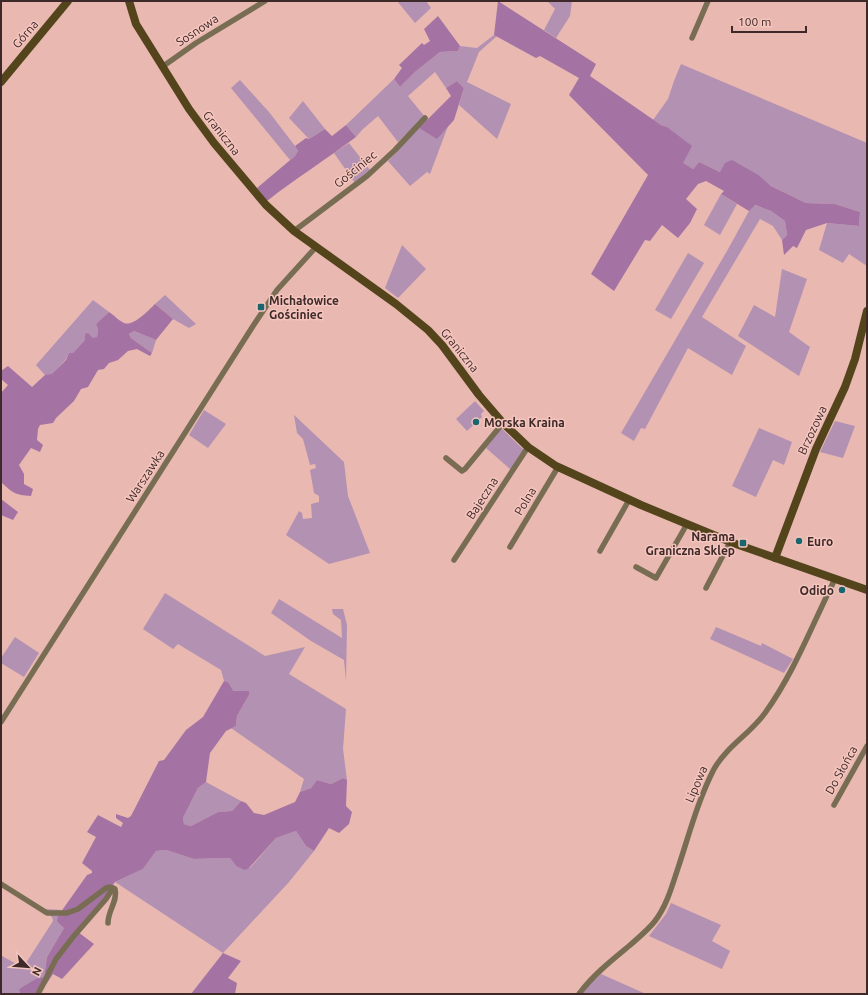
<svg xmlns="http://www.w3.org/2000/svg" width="868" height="995" viewBox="0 0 868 995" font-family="Ubuntu,sans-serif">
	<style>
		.green { fill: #b391b2 }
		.forest { fill: #a473a4 }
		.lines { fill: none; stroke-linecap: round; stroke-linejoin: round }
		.street { stroke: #786d53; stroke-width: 5.5 }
		.secondary { stroke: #54441b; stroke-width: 8 }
		.poi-dot { fill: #1a666f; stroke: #f5c5be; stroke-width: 1.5 }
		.labels { text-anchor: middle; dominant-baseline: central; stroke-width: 3; stroke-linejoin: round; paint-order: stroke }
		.street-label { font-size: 12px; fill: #3d2a28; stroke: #f5c5be }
		.poi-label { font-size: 12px; font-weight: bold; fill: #3d2a28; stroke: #f5c5be; text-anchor: start }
	</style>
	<rect width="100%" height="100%" fill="#e8b8b1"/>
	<g class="green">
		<path d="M397,1h29l5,7 -16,15z"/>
		<path d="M547,1h25l-2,15 -14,22 -12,-8 11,-21z"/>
		<path d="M494,35l3,1 -18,16 -12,30 44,22 -14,35 -38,-34 5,-17 -7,-7 -11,7 -11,-16 -27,24 17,21 -27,25 -20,-26 -16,14 -6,7 -10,-12 48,-46 6,8 15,-15 25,-20 18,-1 2,-5 17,2z"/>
		<path d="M681,64l186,79v123l-18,-12 -6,9 -24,-13 8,-27 32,3 1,-14 -25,-8 -29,-1 -35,-17 -11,-10 -40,-4 -21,-10 -6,7 -11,-6 -15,-36 -6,-2 -8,-5 15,-21 6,-18z"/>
		<path d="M240,80l29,32 26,34 3,5 -3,5 -5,4 -59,-72z"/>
		<path d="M303,101l22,28 -16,10 -20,-21z"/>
		<path d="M448,126l-18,48 -3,-2 -17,14 -22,-25 31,-33 18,10z"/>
		<path d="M349,143l21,27 -15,13 -21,-30z"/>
		<path d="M721,194l16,10 -17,31 -16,-10z"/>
		<path d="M754,205l17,6 14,10 2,14 -5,5 -9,-14 -13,-7 -58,98 44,29 -14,29 -44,-27 -43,81 -4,-1 -7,13 -13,-8 106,-182 22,-40z"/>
		<path d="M402,245l24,24 -28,29 -13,-10z"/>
		<path d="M688,253l16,10 -33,56 -16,-9z"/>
		<path d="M782,269l25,10 -18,53 21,15 -11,29 -61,-40 16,-31 21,12z"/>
		<path d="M165,295l31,29 -7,4 -16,-9 -18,-15z"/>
		<path d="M93,300l16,12 -13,12 2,5 -1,8 -4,2 -5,-6 -3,7 -12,13h-4l-3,6 -14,16h-7l-9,-10z"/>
		<path d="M134,331l22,9 -4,13 -21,-15 -2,-4z"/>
		<path d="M475,401l9,10 -3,3 1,3 -15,14 -11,-12z"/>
		<path d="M204,410l22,14 -18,24 -19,-13z"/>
		<path d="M294,415l50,47 4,34 22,57 -41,11 -43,-29 13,-24 3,2 1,6 9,-1 -1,-14 8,-2v-6l-5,-3 -4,-23 6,-2 -1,-4 -5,1 -7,-26 -6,-6z"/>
		<path d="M835,421l20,5 -12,32 -23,-6z"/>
		<path d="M501,428l23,22 -13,20 -25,-22z"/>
		<path d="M759,428l33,14 -8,23 -11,-5 -17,37 -24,-11z"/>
		<path d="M165,593l100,63 40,-9 -16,27 57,35 -3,40 4,31 -4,-2 -12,6 -14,-4 -6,8 -11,4 4,-13 -73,-51 5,-2 1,-10 12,-21 -17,-4 -4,-9 -4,-1 -3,-11 -43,-26 -5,5 -30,-20z"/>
		<path d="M279,599l63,39 -1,-18 -8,-6 -1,-5h11l4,16 -1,56 -2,-21 -33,-19 -40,-28z"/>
		<path d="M716,627l45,19 1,-3 31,16 -9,14 -74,-34z"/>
		<path d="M15,637l24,16 -15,24 -23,-14v-5z"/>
		<path d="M206,782l35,19 -9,10 -14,1 -27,14 -7,-2 -1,-6 15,-30z"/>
		<path d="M296,831l10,15 8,5 -25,31 -66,71 -108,-71 28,-13 13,-18 10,-1 28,9 36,-1 6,8 14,2 26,-30z"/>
		<path d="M22,899l23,10 17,1 -4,6 6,12 -17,29 -3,20 -25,12 1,5h-19l1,-38 18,10 6,-3 27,-42 -1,-4z"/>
		<path d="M671,903l50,22 -9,16 18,10 -8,18 -73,-33 17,-22z"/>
		<path d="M601,974l45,20h-63l6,-9z"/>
	</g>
	<g class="forest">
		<path d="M498,1l98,63 -6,12 71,49 6,2 25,19 -9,17 10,6 6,-7 21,10 5,-9 7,-3 28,16 11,10 35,17 29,1 25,8 -1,14 -32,-3 -21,7 -9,18 -4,-2 -9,9 -2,-15 5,-5 -2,-14 -14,-10 -16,-6 -6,6 -28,-17 3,-3 -18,-10 -8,3 -12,15 11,10 -7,14 -12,15 -16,-13 -12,16 -5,-1 -31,51 -23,-17 57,-99 -79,-80 10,-17 -39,-22 -4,2 -42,-23z"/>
		<path d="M438,16l22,30 -2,5 -18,1 -25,20 -15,15 -6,-8 8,-11 -3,-3 23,-22 2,2 6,-4 -6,-12z"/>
		<path d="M457,81l7,7 -10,32 -17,19 -18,-11 32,-32 -5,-8z"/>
		<path d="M346,125l10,12c-29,22 -60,41 -89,64l-10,-13 38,-32 3,-5 -3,-5 11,-8 3,1 16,-10 7,7z"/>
		<path d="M155,304l18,15 -17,21 -22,-9 -5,3 2,4 21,15 -2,3 -13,-7 -9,2 -10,9 -9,3 -5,6 -6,1 -10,17 -7,2 -7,12 -18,17 -3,5 -13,2 -2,4 -1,11 6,5 -3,7 -9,-4 -12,17 5,9v10l9,5 -2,7c-16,-1 -18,-3 -30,-14v-89l7,-8 -7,-6v-8l7,-5 24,21 13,-12 7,-1 14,-14 3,-7h4l12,-13v-6l3,-1 5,5 4,-1 1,-8 -2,-5 13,-12c5,3 10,9 15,11 9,4 25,-13 31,-19z"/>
		<path d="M1,499l17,13 -5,8 -12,-5z"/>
		<path d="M224,681l4,1 5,9h16v4l-12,21 -1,10 -10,5 -16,22 -4,29 -8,6 -15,30 1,6 7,2 27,-14 14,-1 9,-10 5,2 8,10 10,2 31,-13 5,-10 11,-4 6,-8 14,4 12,-6 4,2 -1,26 6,6 -3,12 -10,9 -10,-5 -15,23 -8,-5 -10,-15 -20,7 -27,30 -4,2 -9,-4 -6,-8 -36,1 -28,-9 -10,1 -13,18 -28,13 -21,30 -16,20 16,12 -32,35 -9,-5 -13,20h-20l-1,-5 17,-10 8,-2 3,-20 17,-29 -7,-7 1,-5 29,-41 5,-2v-2l-10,-8 14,-26 -9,-5 11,-17 23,12 2,-4 -7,-5v-4l12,4 3,-2 28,-55 5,-1 22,-30 17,-13z"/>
		<path d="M223,953l18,8 -13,17 9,5 -2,11h-44z"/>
	</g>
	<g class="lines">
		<g class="street">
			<path d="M692,38l16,-37"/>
			<path d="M162,67l34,-24 69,-42"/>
			<path d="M294,231l73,-55 28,-26 30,-32"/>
			<path d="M446,458l16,13 3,-2 38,-46"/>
			<path d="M510,547l48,-80"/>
			<path d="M600,551l29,-51"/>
			<path d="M454,560l74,-113"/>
			<path d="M636,567l20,11 31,-54"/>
			<path d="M706,588l24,-46"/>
			<path d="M1,722l252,-396 24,-36 39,-43"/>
			<path d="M834,805l33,-59"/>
			<path d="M1,884l46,29h20l11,-4 28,-21 4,-1 3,1 -7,11 -33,38 -17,22 -18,35"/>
			<path d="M108,923c0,-13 10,-22 7,-34l-2,-1"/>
			<path d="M579,994c14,-19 33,-34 50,-48 9,-8 19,-16 26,-25 12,-16 17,-35 23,-53 11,-33 20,-68 36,-99 13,-23 36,-35 51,-56 29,-40 48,-90 70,-134"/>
		</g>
		<g class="secondary">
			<path d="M129,1l7,23 53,85 25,34 52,62 28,26 102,73 32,26 14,15 37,50 24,28 25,24 28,19 85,39 92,38 134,47"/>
			<path d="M1,82l67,-81"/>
			<path d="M775,558l41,-109 29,-62 10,-28 12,-48"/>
		</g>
	</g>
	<g class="poi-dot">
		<rect x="257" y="303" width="8" height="8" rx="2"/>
		<circle cx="476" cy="422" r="4"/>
		<circle cx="799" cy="541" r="4"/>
		<rect x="739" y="539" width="8" height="8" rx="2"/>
		<circle cx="842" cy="590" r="4"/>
	</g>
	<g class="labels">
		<g class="street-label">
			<text transform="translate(197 30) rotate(-33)">Sosnowa</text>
			<text transform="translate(25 34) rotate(-50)">Górna</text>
			<text transform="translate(222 133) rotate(52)">Graniczna</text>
			<text transform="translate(355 169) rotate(-39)">Gościniec</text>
			<text transform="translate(460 350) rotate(51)">Graniczna</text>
			<text transform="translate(812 430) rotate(-65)">Brzozowa</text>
			<text transform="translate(145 476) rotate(-57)">Warszawka</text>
			<text transform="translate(482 498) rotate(-57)">Bajeczna</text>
			<text transform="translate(525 501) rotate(-59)">Polna</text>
			<text transform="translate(841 770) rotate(-61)">Do Słońca</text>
			<text transform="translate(696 784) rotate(-67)">Lipowa</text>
		</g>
		<g class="poi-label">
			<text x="269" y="300">Michałowice<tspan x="269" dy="14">Gościniec</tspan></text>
			<text x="484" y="422">Morska Kraina</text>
			<text x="735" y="536" text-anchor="end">Narama<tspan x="735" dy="14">Graniczna Sklep</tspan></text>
			<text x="807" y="541">Euro</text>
			<text x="834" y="590" text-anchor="end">Odido</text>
		</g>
	</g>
	<rect width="868" height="995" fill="none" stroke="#3d2a28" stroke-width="4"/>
	<g transform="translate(28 967) rotate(116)" stroke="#f5c5be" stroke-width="3" paint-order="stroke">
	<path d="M0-3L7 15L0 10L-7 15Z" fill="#3d2a28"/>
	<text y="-6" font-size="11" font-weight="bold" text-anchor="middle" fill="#3d2a28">N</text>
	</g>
	<path d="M732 26v6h74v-6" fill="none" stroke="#3d2a28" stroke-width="2"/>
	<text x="738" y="26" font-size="12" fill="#3d2a28" stroke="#f5c5be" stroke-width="3" paint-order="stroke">100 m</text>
</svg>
